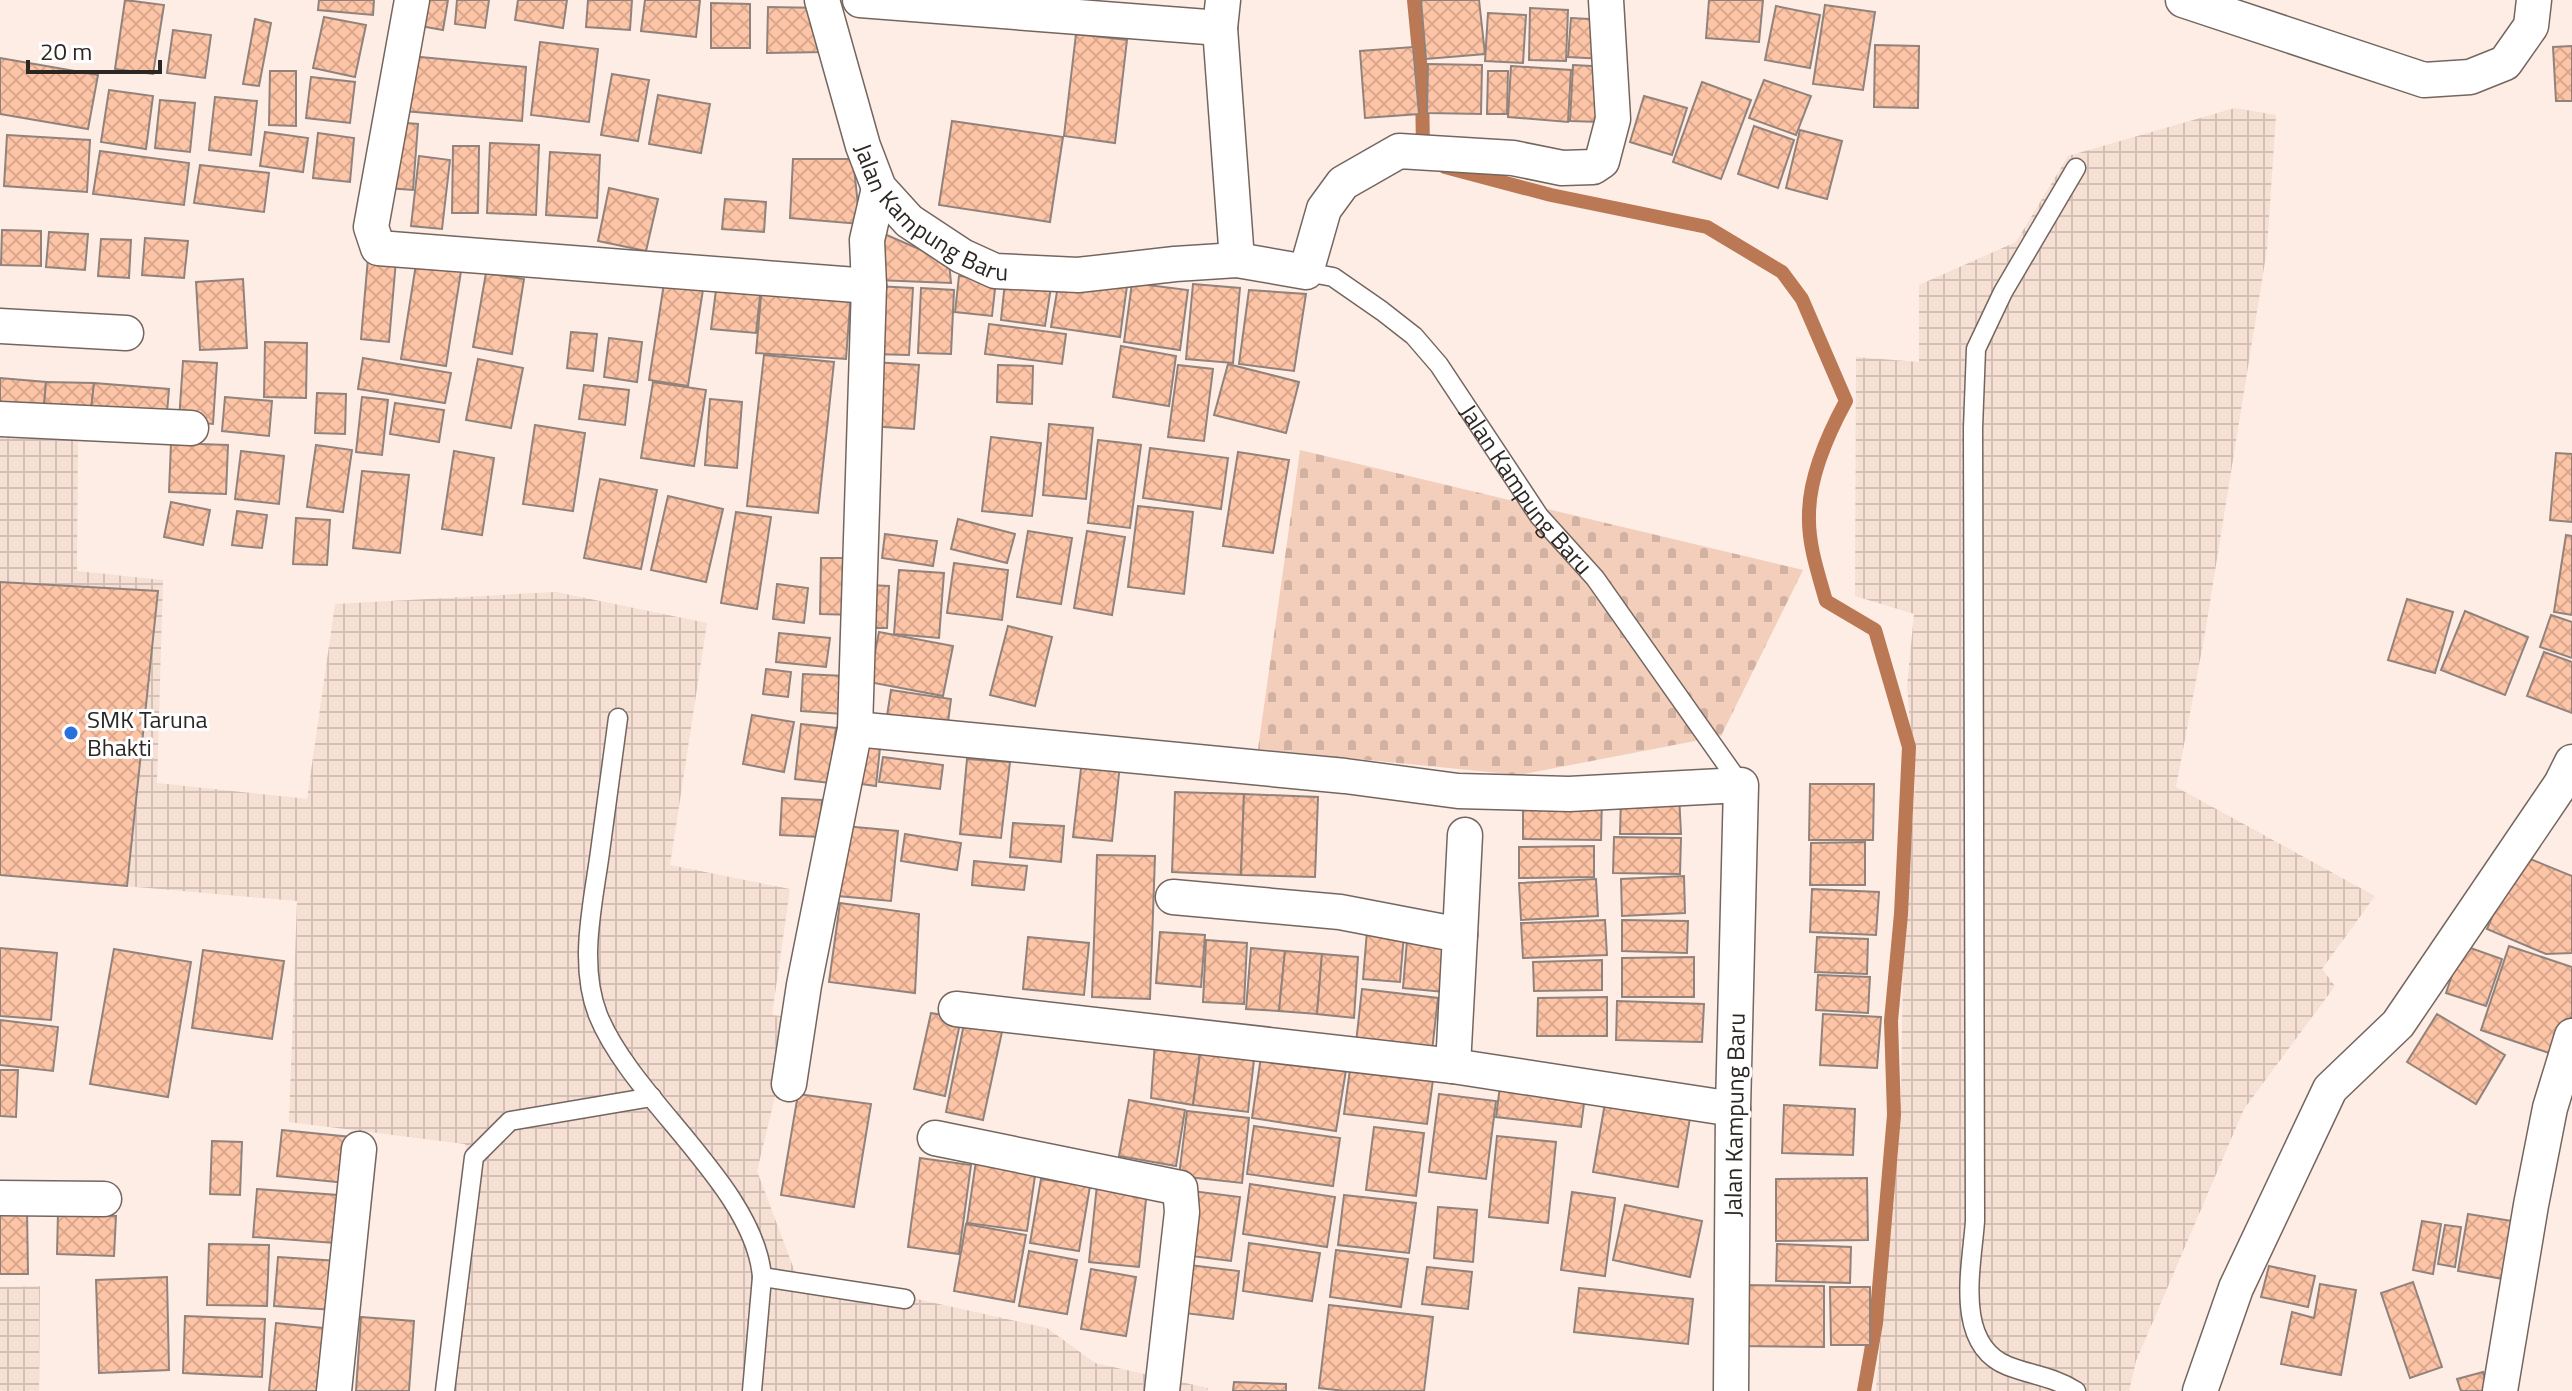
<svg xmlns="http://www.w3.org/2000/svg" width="2572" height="1391" viewBox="0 0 2572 1391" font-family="'Titillium Web',sans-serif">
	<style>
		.industrial { fill: url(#industrial-grid) }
		.cemetery { fill: url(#cemetery-stones) }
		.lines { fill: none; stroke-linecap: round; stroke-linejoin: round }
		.stream { stroke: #ba7854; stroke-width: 14 }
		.building { fill: url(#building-cross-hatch); stroke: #91837c; stroke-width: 2 }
		.lane-casing { stroke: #74665f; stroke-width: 21 }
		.street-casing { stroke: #74665f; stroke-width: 37 }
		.lane { stroke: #fff; stroke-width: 18 }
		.street { stroke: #fff; stroke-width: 34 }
		.poi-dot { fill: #2871dd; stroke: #fff; stroke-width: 3 }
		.labels { text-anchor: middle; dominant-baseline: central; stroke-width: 6; stroke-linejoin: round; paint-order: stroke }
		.street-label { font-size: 24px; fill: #2d2724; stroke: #fff }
		.poi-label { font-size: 24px; fill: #2d2724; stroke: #fff; text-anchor: start }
	</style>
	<defs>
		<pattern id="industrial-grid" width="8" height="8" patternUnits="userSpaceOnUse" patternTransform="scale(2)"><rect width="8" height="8" fill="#f6dfd3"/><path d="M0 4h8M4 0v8" fill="none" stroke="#d3bfb5"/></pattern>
		<pattern id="cemetery-stones" width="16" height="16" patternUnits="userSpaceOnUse" patternTransform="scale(2)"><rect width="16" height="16" fill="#f3cebb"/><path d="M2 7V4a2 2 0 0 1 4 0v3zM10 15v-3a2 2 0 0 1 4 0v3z" fill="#d1b1a1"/></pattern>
		<pattern id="building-cross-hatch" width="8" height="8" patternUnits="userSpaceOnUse" patternTransform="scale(2)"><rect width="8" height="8" fill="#fec4a6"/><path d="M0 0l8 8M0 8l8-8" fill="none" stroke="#daa88f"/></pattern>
	</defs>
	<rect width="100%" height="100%" fill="#fdede5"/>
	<g class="industrial">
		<path d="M2235,108l41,7 -9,134 -62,384 -29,154 199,109 -53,73 13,17 -91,123 -108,252 -7,30h-253l25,-294 2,-134 12,-180 -8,-97 7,-72 -59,-18 1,-239 63,5v-77l97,-43 52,-86z"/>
		<path d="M0,438l78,2 -1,131 86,9 -6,203 150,16 28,-195 221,-12 151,31 -37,242 120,24 -18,126 22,2 -37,154 38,101 252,56 48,35 113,25 -1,3h-754l27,-195 -15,-52 -176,-22 8,-221 -297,-26z"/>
		<path d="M40,1286l-1,105h-39v-104z"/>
	</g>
	<path class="cemetery" d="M1300,450l503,120 -82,166 -202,39 -261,-26z"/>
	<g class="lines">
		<g class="stream">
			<path d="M1414,0l8,83 1,68"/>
			<path d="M1445,167l106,28 156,32 75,45 20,27 44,102c-18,33 -37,75 -37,114 -1,29 9,58 17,86l49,29 34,117 -8,167 -10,107 3,94 -18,208 -12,68"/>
		</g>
	</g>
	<g class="building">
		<path d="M125,0l39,5 -11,69 -38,-5z"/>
		<path d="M319,0h55l-1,15 -55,-5z"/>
		<path d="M413,0h35l-5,30 -34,-6z"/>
		<path d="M457,0h32l-4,28 -30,-4z"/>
		<path d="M518,0h49l-4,28 -48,-8z"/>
		<path d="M588,0h44l-2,30 -44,-3z"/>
		<path d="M645,0h55l-4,37 -55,-6z"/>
		<path d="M1421,0h58l6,54 -59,5z"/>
		<path d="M1709,0h54l-4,42 -53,-4z"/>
		<path d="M711,3l39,1v44h-39z"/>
		<path d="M1825,5l50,7 -12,78 -50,-6z"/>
		<path d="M1776,6l44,9 -10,53 -45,-8z"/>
		<path d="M768,7l56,1v44l-57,1z"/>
		<path d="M1530,8l38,2 -2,51 -37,-1z"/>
		<path d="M1488,13l38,2 -3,48 -38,-2z"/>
		<path d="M324,17l42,8 -11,52 -42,-9z"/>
		<path d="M1571,18l36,2 -3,39 -36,-2z"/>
		<path d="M255,19l16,4 -12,63 -16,-2z"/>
		<path d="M173,30l38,5 -6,43 -38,-5z"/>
		<path d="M1076,34l51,6 -12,103 -51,-7z"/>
		<path d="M540,42l58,7 -9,73 -58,-7z"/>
		<path d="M1875,45l44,1 -1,62 -44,-1z"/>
		<path d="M2572,46v55h-16l-3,-54z"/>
		<path d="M1413,47l6,67 -54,4 -5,-67z"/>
		<path d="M410,56l116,11 -4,54 -118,-10z"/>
		<path d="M0,58l98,17 -10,54 -88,-15z"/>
		<path d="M1428,64l54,1 -1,49 -54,-1z"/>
		<path d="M1573,65l37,2 -10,55 -30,-1z"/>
		<path d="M1511,66l60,4 -3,52 -60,-5z"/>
		<path d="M270,71h26v55l-27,-1z"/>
		<path d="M1488,71h20l-1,43h-20z"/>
		<path d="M612,74l37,6 -11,61 -37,-6z"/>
		<path d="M311,77l44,5 -5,41 -44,-5z"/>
		<path d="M1764,80l47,16 -15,39 -47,-17z"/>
		<path d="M1702,82l49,18 -30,79 -48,-17z"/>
		<path d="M109,90l44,6 -7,53 -45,-7z"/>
		<path d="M658,95l52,9 -9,49 -52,-9z"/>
		<path d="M1644,96l43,12 -15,47 -42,-13z"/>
		<path d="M215,97l42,4 -6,54 -42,-5z"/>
		<path d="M160,100l35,3 -5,49 -35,-4z"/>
		<path d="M952,121l111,16 -13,85 -111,-17z"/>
		<path d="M393,122l25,2 -5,66 -26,-2z"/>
		<path d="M1754,126l40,14 -16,48 -40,-14z"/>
		<path d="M1800,130l42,11 -15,58 -41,-11z"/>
		<path d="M265,132l43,6 -5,34 -43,-6z"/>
		<path d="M318,133l36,5 -4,44 -37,-4z"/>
		<path d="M7,135l83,5 -3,52 -83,-6z"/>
		<path d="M490,143l49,2 -3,70 -49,-2z"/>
		<path d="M453,146h26l-1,67h-26z"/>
		<path d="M100,151l89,12 -5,42 -91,-11z"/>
		<path d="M550,152l50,3 -3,63 -51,-3z"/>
		<path d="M419,156l31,4 -8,69 -31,-3z"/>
		<path d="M793,159h60l7,65 -70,-6z"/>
		<path d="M200,165l69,8 -5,39 -70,-9z"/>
		<path d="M609,188l49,11 -12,52 -48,-10z"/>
		<path d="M725,199l41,3 -2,30 -42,-3z"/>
		<path d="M2,230l39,1v35l-40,-1z"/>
		<path d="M49,232l39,2 -3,36 -39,-3z"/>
		<path d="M882,233l67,29 2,21 -75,-3z"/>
		<path d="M145,238l43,3 -4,37 -42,-3z"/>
		<path d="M101,239l30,1 -2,38 -31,-2z"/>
		<path d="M368,258l28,2 -7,82 -28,-3z"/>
		<path d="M417,258l45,7 -16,101 -45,-7z"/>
		<path d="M486,273l38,6 -12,75 -39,-7z"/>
		<path d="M959,276l37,4 -4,36 -37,-4z"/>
		<path d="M665,277l39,6 -16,103 -39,-6z"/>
		<path d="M243,279l4,69 -47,2 -4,-68z"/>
		<path d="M717,282l44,5 -5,46 -45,-4z"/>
		<path d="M1005,282l46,5 -6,39 -44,-6z"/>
		<path d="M1132,283l56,7 -8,60 -56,-8z"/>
		<path d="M1193,284l47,4 -7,75 -47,-4z"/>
		<path d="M762,285l89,7 -5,67 -90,-6z"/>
		<path d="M875,286l38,2 -4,67 -37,-1z"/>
		<path d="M1058,286h69l-7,51 -69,-10z"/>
		<path d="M921,288l33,2 -3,64 -33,-1z"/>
		<path d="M1249,290l57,4 -12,77 -55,-7z"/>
		<path d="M989,324l77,10 -4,30 -77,-10z"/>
		<path d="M571,332l26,2 -4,37 -26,-3z"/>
		<path d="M609,338l33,4 -5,40 -33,-5z"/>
		<path d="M265,342l42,1 -1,55 -42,-1z"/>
		<path d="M1121,346l55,10 -7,50 -56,-9z"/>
		<path d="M764,355l70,7 -16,151 -71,-7z"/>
		<path d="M363,358l88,15 -6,30 -87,-14z"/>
		<path d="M478,359l45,9 -12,60 -45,-8z"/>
		<path d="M183,361l34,2 -4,61 -34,-3z"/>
		<path d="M874,362l45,3 -5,64 -45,-3z"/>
		<path d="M1228,364l71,18 -13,51 -72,-18z"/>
		<path d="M998,365l35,1 -1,38 -35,-2z"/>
		<path d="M1178,365l35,4 -9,72 -36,-4z"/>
		<path d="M0,378l46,4 -3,36 -43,-3z"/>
		<path d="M46,382l48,1 -4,36 -47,-1z"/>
		<path d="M653,382l53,8 -12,76 -53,-8z"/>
		<path d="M94,383l75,6 -3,36 -76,-6z"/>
		<path d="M584,385l45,5 -4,35 -46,-6z"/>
		<path d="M317,393l29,1 -1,40 -30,-1z"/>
		<path d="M225,397l47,4 -3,35 -47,-5z"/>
		<path d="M362,397l26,3 -6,55 -26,-3z"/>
		<path d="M710,399l32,3 -5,66 -32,-3z"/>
		<path d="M395,403l49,7 -5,32 -49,-8z"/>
		<path d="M1049,424l44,4 -7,71 -43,-4z"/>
		<path d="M535,425l50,8 -12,78 -50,-7z"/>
		<path d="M991,437l50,6 -9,73 -50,-5z"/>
		<path d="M1098,440l43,5 -11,83 -42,-5z"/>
		<path d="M171,443l57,2 -2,49 -57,-2z"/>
		<path d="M316,445l36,5 -9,62 -36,-5z"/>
		<path d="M1150,448l78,10 -7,51 -78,-11z"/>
		<path d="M241,451l43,5 -5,48 -44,-5z"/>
		<path d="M454,451l40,7 -12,77 -40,-6z"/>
		<path d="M1238,452l51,8 -16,93 -50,-7z"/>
		<path d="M2556,453l16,1v68l-22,-2z"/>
		<path d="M362,471l47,4 -9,78 -47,-5z"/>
		<path d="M600,479l57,11 -16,79 -57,-11z"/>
		<path d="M668,496l55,13 -17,73 -55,-12z"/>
		<path d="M171,502l39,8 -7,35 -39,-8z"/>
		<path d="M1138,506l55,6 -9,82 -56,-7z"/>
		<path d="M237,511l30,4 -5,33 -30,-3z"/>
		<path d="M736,512l35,5 -14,92 -36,-6z"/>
		<path d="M296,518l34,2 -3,45 -34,-1z"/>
		<path d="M958,519l57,15 -8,29 -56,-14z"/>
		<path d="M1028,531l44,7 -11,66 -44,-7z"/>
		<path d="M1087,531l38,6 -13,78 -38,-7z"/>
		<path d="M885,534l52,7 -4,25 -51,-8z"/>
		<path d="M2566,535l6,1v79l-18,-3z"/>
		<path d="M821,558h36l-1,57 -36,-1z"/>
		<path d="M954,563l54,7 -6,50 -55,-7z"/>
		<path d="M899,570l45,3 -5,65 -45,-4z"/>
		<path d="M0,582l158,9 -31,295 -127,-11z"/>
		<path d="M777,584l31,4 -4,35 -31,-4z"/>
		<path d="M868,585l21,1 -2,42h-20z"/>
		<path d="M2407,599l46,13 -18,61 -47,-13z"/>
		<path d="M2465,611l63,26 -23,58 -64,-25z"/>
		<path d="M2551,615l21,7v36l-32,-11z"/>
		<path d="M1008,626l44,11 -17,69 -45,-11z"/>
		<path d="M879,632l74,14 -10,50 -74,-14z"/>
		<path d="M779,633l51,5 -4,29 -50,-5z"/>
		<path d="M2544,652l28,10v51l-45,-17z"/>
		<path d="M766,669l25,3 -3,25 -25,-3z"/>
		<path d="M803,674l42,2 -2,38 -42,-3z"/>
		<path d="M891,690l60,9 -5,38 -61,-8z"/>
		<path d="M752,715l42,7 -10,50 -41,-8z"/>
		<path d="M801,724l35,4 -6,55 -35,-4z"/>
		<path d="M857,746l23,2 -4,38 -22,-3z"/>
		<path d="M883,757l60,8 -3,24 -61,-7z"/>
		<path d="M967,759l43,3 -9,76 -41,-4z"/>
		<path d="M1082,760l38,4 -8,77 -39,-4z"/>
		<path d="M1810,784h64l-1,56h-64z"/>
		<path d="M1175,792l69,2 -3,81 -69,-3z"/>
		<path d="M1244,794l74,3 -3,80 -74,-2z"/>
		<path d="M1679,794l2,40h-61l1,-37z"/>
		<path d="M1602,797l-1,43 -78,-1v-41z"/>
		<path d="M782,798l40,2 -2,37 -40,-2z"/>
		<path d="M1013,823l51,3 -3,36 -51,-5z"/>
		<path d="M844,826l54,5 -7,70 -53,-5z"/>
		<path d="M905,834l56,9 -4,27 -56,-9z"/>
		<path d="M1614,837l67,1 -1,36 -67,-1z"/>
		<path d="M1865,842v43h-55l1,-42z"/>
		<path d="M1594,846v31l-75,1v-31z"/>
		<path d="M2518,854l54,22v77l-26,1 -59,-25z"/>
		<path d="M1097,855l58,1 -5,143 -58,-2z"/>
		<path d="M974,861l53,5 -3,24 -52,-5z"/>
		<path d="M1684,876l1,37 -63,3 -1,-37z"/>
		<path d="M1596,879l2,37 -77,4 -2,-37z"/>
		<path d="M1812,889l67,3 -3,43 -66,-3z"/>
		<path d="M840,903l79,11 -4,79 -86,-11z"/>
		<path d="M1605,920l2,35 -84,3 -2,-35z"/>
		<path d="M1622,920l66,1 -1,32 -65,-2z"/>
		<path d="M1367,931l37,3 -4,48 -37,-3z"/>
		<path d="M1160,932l45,3 -4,52 -45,-4z"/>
		<path d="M1028,937l61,6 -5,52 -61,-6z"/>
		<path d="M1817,937l51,2 -1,35 -52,-2z"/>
		<path d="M1206,940l41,3 -3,61 -41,-2z"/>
		<path d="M1407,940l42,4 -5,48 -41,-4z"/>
		<path d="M2462,945l40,14 -16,47 -40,-13z"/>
		<path d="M2509,946l63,21v48l-14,41 -77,-26z"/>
		<path d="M0,948l57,5 -6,67 -51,-4z"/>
		<path d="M1251,948l34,3 -6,60 -33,-2z"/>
		<path d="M114,949l77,13 -23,135 -78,-13z"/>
		<path d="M203,950l81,11 -12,78 -80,-11z"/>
		<path d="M1285,951l37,3 -5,60 -38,-3z"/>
		<path d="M1322,954l36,3 -4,61 -37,-4z"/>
		<path d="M1694,957v40h-72v-39z"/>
		<path d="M1602,960v30l-68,1 -1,-29z"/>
		<path d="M1818,975l52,2 -2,36 -52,-3z"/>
		<path d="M1362,989l76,9 -6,53 -76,-8z"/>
		<path d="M1607,997v39h-70l1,-38z"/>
		<path d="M1617,1001l87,3 -2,38 -86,-2z"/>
		<path d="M931,1013l30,5 -16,78 -31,-7z"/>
		<path d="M1823,1014l58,3 -4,51 -57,-3z"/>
		<path d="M2437,1014l68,41 -29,49 -69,-42z"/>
		<path d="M965,1019l38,8 -20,93 -37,-8z"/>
		<path d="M0,1020l58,7 -5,44 -53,-6z"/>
		<path d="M1155,1042l46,5 -8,58 -42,-7z"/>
		<path d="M1201,1047l54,4 -7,61 -55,-7z"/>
		<path d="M1262,1050l85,14 -11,67 -84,-13z"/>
		<path d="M1351,1062l83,10 -7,52 -83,-10z"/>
		<path d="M0,1070h18l-2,47 -16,-1z"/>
		<path d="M1501,1078l85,10 -5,39 -85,-10z"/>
		<path d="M798,1094l73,10 -17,103 -73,-12z"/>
		<path d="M1439,1094l57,7 -10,78 -57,-7z"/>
		<path d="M1129,1100l56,10 -9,56 -57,-10z"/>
		<path d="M1605,1103l85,15 -12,69 -85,-15z"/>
		<path d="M1784,1105l71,4 -2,46 -71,-2z"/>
		<path d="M1187,1111l62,7 -7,65 -63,-7z"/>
		<path d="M1254,1126l86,12 -7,48 -86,-12z"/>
		<path d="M1374,1127l50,6 -8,63 -50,-6z"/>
		<path d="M282,1130l69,7 -5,46 -69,-7z"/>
		<path d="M1497,1136l59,6 -8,81 -59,-6z"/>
		<path d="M212,1141l30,1 -2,53 -30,-1z"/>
		<path d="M977,1154l60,8 -10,69 -60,-8z"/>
		<path d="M920,1158l51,7 -12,89 -51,-7z"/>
		<path d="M1098,1175l50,5 -9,87 -50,-5z"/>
		<path d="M1867,1178l1,62 -92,1v-62z"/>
		<path d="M1041,1179l49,7 -11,65 -49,-8z"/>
		<path d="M1250,1184l85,13 -8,50 -84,-13z"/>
		<path d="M257,1189l81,6 -3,48 -82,-6z"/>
		<path d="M1192,1191l48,6 -9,64 -48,-6z"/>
		<path d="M1572,1192l43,6 -10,78 -44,-6z"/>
		<path d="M1344,1195l72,8 -7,50 -71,-8z"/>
		<path d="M1625,1205l77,16 -12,56 -77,-17z"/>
		<path d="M27,1207l1,67h-28v-66z"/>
		<path d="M1438,1207l39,3 -4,52 -39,-4z"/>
		<path d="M58,1213l58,3 -2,40 -57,-2z"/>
		<path d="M2468,1214l57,9 -11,58 -56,-10z"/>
		<path d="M2422,1221l19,3 -8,50 -20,-4z"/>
		<path d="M966,1224l60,11 -12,67 -60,-11z"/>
		<path d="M2445,1225l16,2 -6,40 -17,-3z"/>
		<path d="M1249,1243l71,10 -8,48 -69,-10z"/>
		<path d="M209,1244l60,1 -2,61 -60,-1z"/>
		<path d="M1777,1244l74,3 -1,36 -74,-2z"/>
		<path d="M1336,1250l72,9 -7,48 -71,-10z"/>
		<path d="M1029,1251l48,9 -10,54 -48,-8z"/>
		<path d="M278,1257l60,4 -4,49 -60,-4z"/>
		<path d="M1181,1264l58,7 -6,48 -57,-7z"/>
		<path d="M2269,1266l46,10 -7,31 -47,-10z"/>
		<path d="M1427,1267l45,5 -4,37 -46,-5z"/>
		<path d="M1091,1269l45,8 -10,59 -45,-7z"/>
		<path d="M167,1277l2,93 -70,3 -3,-93z"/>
		<path d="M2413,1282l29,85 -32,11 -29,-85z"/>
		<path d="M2320,1284l36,6 -15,85 -60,-11 11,-52 22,6z"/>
		<path d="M1741,1285l83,1v61l-84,-1z"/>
		<path d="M1830,1287h40v58h-39z"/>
		<path d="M1579,1288l114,11 -5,45 -114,-12z"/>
		<path d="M1329,1305l104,12 -9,74h-79l-26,-3z"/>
		<path d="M185,1316l80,3 -3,58 -79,-4z"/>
		<path d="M361,1317l53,4 -5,70h-53z"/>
		<path d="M276,1323l56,6 -6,62h-57z"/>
		<path d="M2483,1372l5,19h-27l-4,-12z"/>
		<path d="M1234,1382l52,2v7h-53z"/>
	</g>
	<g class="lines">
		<defs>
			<g id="lane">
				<path d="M2076,168l-73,124 -27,57 -3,79 2,793c-3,45 -22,123 33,145 23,9 46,11 68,25"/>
				<path id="s1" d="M1306,272l27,5 49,34 32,25 25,29 100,151 56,62 146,207"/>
				<path d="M618,718c-6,45 -12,89 -18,134 -7,52 -22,112 -2,163 34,85 157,172 164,262l-10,114"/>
				<path d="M762,1277l143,22"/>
				<path d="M445,1391l29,-234 36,-36 142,-24"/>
			</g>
			<g id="street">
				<path d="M412,0l-41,227 7,21 491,38"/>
				<path id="s2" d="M822,0l41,146 16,42 30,33 53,35 33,15 83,4 97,-11 62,-4 69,12 18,-63 19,-26 56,-32 114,7 49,10 31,-1 9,-6 11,-42 -7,-119"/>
				<path d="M860,0l360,28"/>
				<path d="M1223,0l-3,28 17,232"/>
				<path d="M2183,0l241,80 46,-3 35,-14 26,-37 3,-26"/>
				<path d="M0,326l126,7"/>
				<path d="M0,419l191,9"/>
				<path d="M855,729l490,47 113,15 111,3 172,-9 -8,324 -2,282"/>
				<path d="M1173,897l167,15 120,23 -7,131"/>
				<path d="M1460,935l5,-100"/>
				<path d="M956,1009l497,57 280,43"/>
				<path d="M789,1084l15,-99 51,-256 14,-443 -2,-46 12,-52"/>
				<path d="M935,1138l245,50 2,24 -20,179"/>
				<path d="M0,1198l104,1"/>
				<path d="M334,1391l25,-242"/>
				<path d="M2200,1391l36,-103 94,-199 68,-65 163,-240 11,-22"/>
				<path d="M2500,1391l31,-186 19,-97 22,-72"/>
			</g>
		</defs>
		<use href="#lane" class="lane-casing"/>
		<use href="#street" class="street-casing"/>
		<use href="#lane" class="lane"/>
		<use href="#street" class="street"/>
	</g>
	<circle class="poi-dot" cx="71" cy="733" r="8"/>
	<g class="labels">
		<g class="street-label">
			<text stroke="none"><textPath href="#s2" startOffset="252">Jalan Kampung Baru</textPath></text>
			<text stroke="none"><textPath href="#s1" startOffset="318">Jalan Kampung Baru</textPath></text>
			<text transform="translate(1734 1115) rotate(-89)">Jalan Kampung Baru</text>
		</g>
		<g class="poi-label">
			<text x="87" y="719">SMK Taruna<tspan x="87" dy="28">Bhakti</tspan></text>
		</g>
	</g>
	<path d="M28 60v12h132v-12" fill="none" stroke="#2d2724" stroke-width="4"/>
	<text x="40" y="60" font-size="24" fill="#2d2724" stroke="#ffffff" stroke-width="6" paint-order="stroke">20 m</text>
</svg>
